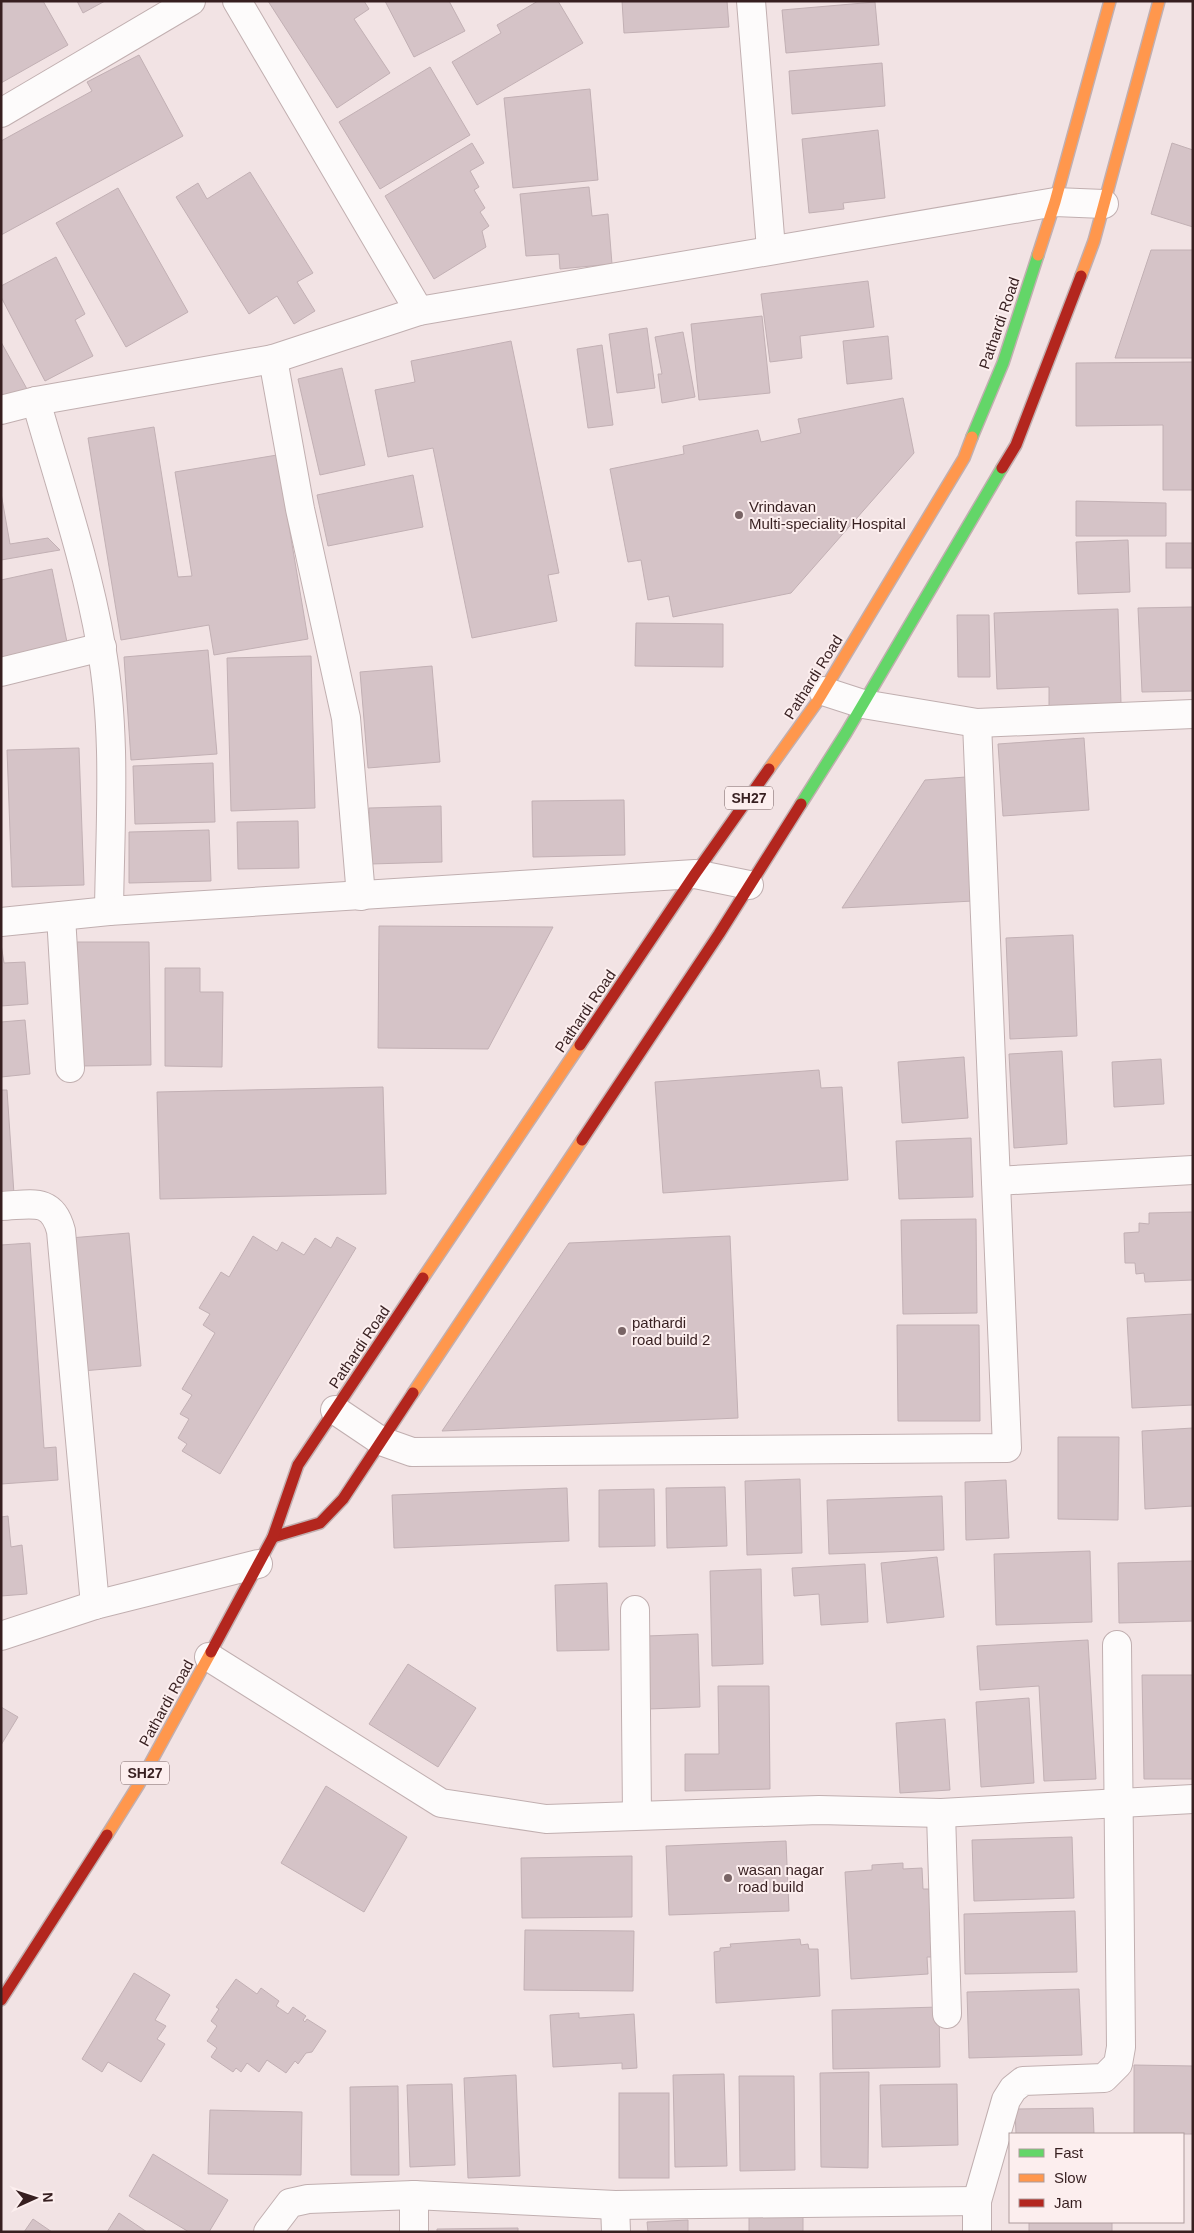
<svg xmlns="http://www.w3.org/2000/svg" width="1194" height="2233" viewBox="0 0 1194 2233" font-family="Helvetica,sans-serif">
	<style>
		.building { fill: #d5c3c7; stroke: #c2b0b4 }
		.lines { fill: none; stroke-linecap: round; stroke-linejoin: round }
		.street-casing { stroke: #c1afb0; stroke-width: 30 }
		.fast-casing { stroke: #c1afb0; stroke-width: 14 }
		.slow-casing { stroke: #c1afb0; stroke-width: 14 }
		.jam-casing { stroke: #c1afb0; stroke-width: 14 }
		.street { stroke: #fdfbfb; stroke-width: 28 }
		.fast { stroke: #63d668; stroke-width: 11 }
		.slow { stroke: #ff974d; stroke-width: 11 }
		.jam { stroke: #b3261e; stroke-width: 11 }
		.poi-dot { fill: #786465; stroke: #fceeee; stroke-width: 2 }
		.labels { text-anchor: middle; dominant-baseline: central; stroke-width: 4; stroke-linejoin: round; paint-order: stroke }
		.shield { fill: #fceeee; stroke: #725d5e; stroke-width: 1 }
		.shield-label { font-size: 14px; font-weight: bold; fill: #371f20 }
		.street-label { font-size: 15px; fill: #371f20; stroke: #fceeee }
		.poi-label { font-size: 15px; fill: #371f20; stroke: #fceeee; text-anchor: start }
	</style>
	<rect width="100%" height="100%" fill="#f2e3e4"/>
	<g class="building">
		<path d="M1,1h42l25,44 -67,38z"/>
		<path d="M77,1h28l-22,12z"/>
		<path d="M268,1h96l5,8 -15,10 36,54 -53,35z"/>
		<path d="M385,1h64l16,30 -51,26z"/>
		<path d="M538,1h20l25,42 -106,62 -25,-43 49,-29 -4,-8z"/>
		<path d="M622,1h105l2,26 -105,6z"/>
		<path d="M875,2l4,43 -93,8 -4,-43z"/>
		<path d="M139,55l44,81 -182,99v-94l91,-50 -5,-9z"/>
		<path d="M882,63l3,43 -93,8 -3,-43z"/>
		<path d="M430,67l40,68 -90,54 -41,-67z"/>
		<path d="M590,89l8,91 -85,8 -9,-90z"/>
		<path d="M878,130l7,68 -42,5 1,6 -35,4 -7,-74z"/>
		<path d="M472,143l12,20 -14,8 9,16 -5,3 11,18 -5,4 9,14 -7,5 4,16 -52,32 -49,-83z"/>
		<path d="M1172,143l21,7v77l-42,-13z"/>
		<path d="M250,172l63,101 -16,9 18,29 -21,13 -17,-28 -28,18 -73,-117 22,-14 9,16z"/>
		<path d="M589,187l3,29 16,-2 4,50 -52,5 -1,-15 -33,2 -6,-62z"/>
		<path d="M118,188l70,124 -62,35 -70,-124z"/>
		<path d="M1151,250h42v108h-78z"/>
		<path d="M56,257l29,57 -10,6 18,36 -48,25 -44,-84v-11z"/>
		<path d="M868,281l6,46 -74,9 2,22 -32,4 -9,-68z"/>
		<path d="M762,316l8,77 -71,7 -8,-76z"/>
		<path d="M647,328l8,60 -38,5 -8,-59z"/>
		<path d="M683,332l12,65 -33,6 -4,-29h4l-7,-37z"/>
		<path d="M888,336l4,43 -45,5 -4,-43z"/>
		<path d="M511,341l48,232 -11,2 9,46 -85,17 -39,-190 -45,9 -13,-67 40,-8 -4,-21z"/>
		<path d="M1,342l26,47 -26,14z"/>
		<path d="M602,345l11,80 -25,3 -11,-79z"/>
		<path d="M1193,362v128h-30v-65l-87,1v-63z"/>
		<path d="M342,368l23,97 -45,10 -22,-96z"/>
		<path d="M903,398l11,55 -123,140 -118,24 -4,-21 -21,4 -7,-40 -13,2 -18,-93 74,-15 -1,-8 75,-16 3,12 40,-9 -3,-14z"/>
		<path d="M154,427l24,150 14,-1 -17,-104 102,-17 31,184 -94,16 -5,-30 -88,15 -33,-202z"/>
		<path d="M413,475l10,52 -95,19 -11,-51z"/>
		<path d="M1,493l9,51 38,-6 12,12 -59,10z"/>
		<path d="M1076,501l90,2v33h-90z"/>
		<path d="M1128,540l2,52 -52,2 -2,-52z"/>
		<rect x="1166" y="543" width="27" height="25"/>
		<path d="M52,569l16,78 -67,14v-81z"/>
		<path d="M1193,607v84l-51,1 -4,-84z"/>
		<path d="M1118,609l3,94 -72,3v-19l-52,2 -3,-76z"/>
		<path d="M957,615h32l1,62h-32z"/>
		<path d="M636,623l87,1v43l-88,-1z"/>
		<path d="M208,650l9,104 -86,6 -7,-103z"/>
		<path d="M311,656l4,152 -84,3 -4,-153z"/>
		<path d="M432,666l8,96 -72,6 -8,-96z"/>
		<path d="M1084,738l5,72 -86,6 -5,-72z"/>
		<path d="M79,748l5,137 -72,2 -5,-137z"/>
		<path d="M213,763l2,59 -80,2 -2,-58z"/>
		<path d="M966,777l7,124 -131,7 83,-128z"/>
		<path d="M624,800l1,55 -92,2 -1,-56z"/>
		<path d="M441,806l1,56 -72,2 -1,-56z"/>
		<path d="M298,821l1,47 -61,1 -1,-47z"/>
		<path d="M209,830l2,51 -82,2v-51z"/>
		<path d="M379,926l174,1 -65,122 -110,-1z"/>
		<path d="M1073,935l4,101 -67,3 -4,-101z"/>
		<path d="M77,942h72l2,123 -71,1z"/>
		<path d="M1,944l3,19 21,-1 3,42 -27,2z"/>
		<path d="M165,968h35v24h23l-1,75 -57,-1z"/>
		<path d="M25,1020l5,54 -29,3v-55z"/>
		<path d="M1062,1051l5,93 -53,4 -5,-94z"/>
		<path d="M964,1057l4,61 -66,5 -4,-61z"/>
		<path d="M1161,1059l3,45 -50,3 -2,-45z"/>
		<path d="M819,1070l2,18 21,-1 6,93 -185,13 -8,-111z"/>
		<path d="M383,1087l3,107 -226,5 -3,-107z"/>
		<path d="M1,1090h6l7,104h-13z"/>
		<path d="M971,1138l2,59 -74,2 -3,-58z"/>
		<path d="M1193,1212v68l-48,2 -1,-9 -8,1 -1,-11h-10l-1,-30 15,-1v-9l10,1v-11z"/>
		<path d="M976,1219l1,94 -74,1 -2,-94z"/>
		<path d="M129,1233l12,133 -59,5 -12,-133z"/>
		<path d="M253,1236l24,15 5,-9 22,13 11,-17 16,10 6,-11 19,11 -136,226 -38,-23 5,-7 -9,-6 11,-19 -9,-5 12,-19 -10,-6 33,-56 -12,-8 7,-11 -11,-6 22,-36 8,5z"/>
		<path d="M730,1236l8,182 -296,13 127,-188z"/>
		<path d="M30,1243l14,205 12,-1 2,33 -57,4v-239z"/>
		<path d="M1193,1314v91l-61,3 -5,-90z"/>
		<path d="M897,1325h82l1,96h-82z"/>
		<path d="M1193,1428v78l-48,3 -3,-78z"/>
		<path d="M1058,1437h61l-1,83 -60,-1z"/>
		<path d="M800,1479l2,74 -55,2 -2,-74z"/>
		<path d="M1006,1480l3,58 -43,2 -1,-58z"/>
		<path d="M725,1487l2,59 -60,2 -1,-60z"/>
		<path d="M567,1488l2,53 -175,7 -2,-53z"/>
		<path d="M654,1489l1,57 -56,1v-57z"/>
		<path d="M942,1496l2,54 -115,4 -2,-54z"/>
		<path d="M8,1516l3,31 11,-2 5,49 -26,2v-79z"/>
		<path d="M1090,1551l2,71 -96,3 -2,-71z"/>
		<path d="M937,1557l7,60 -57,6 -6,-60z"/>
		<path d="M1193,1561v60l-74,2 -1,-60z"/>
		<path d="M865,1564l3,58 -47,3 -2,-31 -25,2 -2,-28z"/>
		<path d="M761,1569l2,95 -51,2 -2,-95z"/>
		<path d="M607,1583l2,67 -52,1 -2,-66z"/>
		<path d="M698,1634l2,73 -51,2 -2,-73z"/>
		<path d="M1088,1640l8,139 -52,2 -5,-95 -59,4 -3,-44z"/>
		<path d="M408,1664l68,44 -38,59 -69,-43z"/>
		<path d="M1142,1675h51v104h-49z"/>
		<path d="M718,1686h51l1,103 -85,2v-37h34z"/>
		<path d="M1029,1698l5,85 -53,4 -5,-85z"/>
		<path d="M1,1707l17,10 -17,28z"/>
		<path d="M945,1719l5,71 -50,3 -4,-70z"/>
		<path d="M326,1786l81,51 -43,75 -83,-49z"/>
		<path d="M1072,1837l2,61 -100,3 -2,-61z"/>
		<path d="M786,1841l3,70 -120,4 -3,-69z"/>
		<path d="M632,1856v61l-110,1 -1,-60z"/>
		<path d="M903,1863v6l19,-1 1,21h6l4,68h-6l1,17 -77,5 -6,-107 27,-2v-5z"/>
		<path d="M1075,1911l2,61 -112,2 -1,-60z"/>
		<path d="M525,1930l109,1 -1,60 -109,-1z"/>
		<path d="M800,1939l1,6 7,-1 1,5h9l2,47 -104,7 -2,-51 6,-1v-3l11,-1 -1,-3z"/>
		<path d="M134,1973l36,22 -15,25 11,6 -9,13 8,5 -24,38 -33,-20 -6,10 -20,-13z"/>
		<path d="M236,1979l21,15 4,-6 18,13 -3,5 12,8 5,-7 13,9 -3,4 2,2 2,-3 19,12 -14,21 -6,1 -8,11 -3,-3 -9,12 -19,-13 -8,12 -12,-9 -6,9 -5,-4 -3,4 -22,-15 6,-9 -10,-7 10,-15 -6,-5 8,-12 -3,-2z"/>
		<path d="M1079,1989l3,66 -113,3 -2,-66z"/>
		<path d="M939,2007l1,60 -107,2 -1,-59z"/>
		<path d="M579,2013v5l55,-4 3,54 -15,1v-6l-69,4 -3,-52z"/>
		<path d="M1134,2065l59,1v68h-59z"/>
		<path d="M869,2072l-1,96 -47,-1 -1,-94z"/>
		<path d="M724,2074l3,92 -52,1 -2,-92z"/>
		<path d="M516,2075l4,101 -52,2 -4,-100z"/>
		<path d="M739,2076h55l1,94 -55,1z"/>
		<path d="M452,2084l3,81 -45,2 -3,-82z"/>
		<path d="M957,2084l1,61 -76,2 -2,-62z"/>
		<path d="M398,2086l1,89h-48l-1,-88z"/>
		<rect x="619" y="2093" width="50" height="85"/>
		<path d="M1093,2108l1,26h-78l-1,-25z"/>
		<path d="M210,2110l92,2 -1,63 -93,-1z"/>
		<path d="M153,2154l75,46 -19,32h-20l-60,-36z"/>
		<path d="M119,2213l28,19h-40z"/>
		<rect x="749" y="2217" width="54" height="15"/>
		<path d="M33,2219l19,13h-28z"/>
		<path d="M688,2220v12h-40l-1,-10z"/>
		<rect x="1029" y="2222" width="83" height="10"/>
		<path d="M518,2228v4h-81v-3z"/>
	</g>
	<g class="lines">
		<defs>
			<g id="street">
				<path d="M237,1l182,310"/>
				<path d="M751,1l20,248"/>
				<path d="M1,113l190,-112"/>
				<path d="M273,359l27,150 46,209 15,178"/>
				<path d="M36,401c23,81 51,163 65,245 16,87 9,178 8,265"/>
				<path d="M1,410l35,-9 237,-42 146,-48 636,-109 49,2"/>
				<path d="M1,672l101,-25"/>
				<path d="M823,691l40,13 114,19 216,-9"/>
				<path d="M61,916l9,152"/>
				<path d="M1,922l108,-11 586,-37 54,11"/>
				<path d="M996,1181l197,-11"/>
				<path d="M1,1206c29,-1 51,-10 60,25l34,374"/>
				<path d="M335,1410l46,31 31,11 595,-4 -30,-725"/>
				<path d="M635,1610l2,205"/>
				<path d="M1,1636l94,-31 163,-41"/>
				<path d="M209,1657l232,146 105,16 273,-9 122,3 252,-14"/>
				<path d="M941,1813l6,201"/>
				<path d="M414,2195v37"/>
				<path d="M615,2205l1,27"/>
				<path d="M268,2232l22,-29 18,-4 106,-4 201,10 362,-4"/>
				<path d="M977,2232v-31l29,-101 7,-11 10,-8 81,-3 14,-14 3,-17 -4,-402"/>
			</g>
			<g id="fast">
				<path d="M972,437l31,-74 35,-108"/>
				<path d="M801,804l45,-71 156,-265"/>
			</g>
			<g id="slow">
				<path d="M1038,255l17,-53 55,-201"/>
				<path d="M1081,276l13,-35 65,-240"/>
				<path d="M769,769l48,-67 147,-244 8,-21"/>
				<path d="M423,1278l157,-233"/>
				<path d="M413,1393l169,-253"/>
				<path d="M107,1835l32,-51 72,-132"/>
			</g>
			<g id="jam">
				<path d="M1002,468l14,-23 65,-169"/>
				<path d="M580,1045l115,-171 74,-105"/>
				<path d="M582,1140l137,-206 82,-130"/>
				<path d="M273,1537l47,-14 23,-24 70,-106"/>
				<path d="M211,1652l62,-115 25,-72 125,-187"/>
				<path d="M1,2000l106,-165"/>
			</g>
		</defs>
		<use href="#street" class="street-casing"/>
		<use href="#fast" class="fast-casing"/>
		<use href="#slow" class="slow-casing"/>
		<use href="#jam" class="jam-casing"/>
		<use href="#street" class="street"/>
		<use href="#fast" class="fast"/>
		<use href="#slow" class="slow"/>
		<use href="#jam" class="jam"/>
	</g>
	<g class="poi-dot">
		<circle cx="739" cy="515" r="5"/>
		<circle cx="622" cy="1331" r="5"/>
		<circle cx="728" cy="1878" r="5"/>
	</g>
	<g class="labels">
		<g class="shield">
			<rect x="725" y="786.5" width="48" height="23" rx="4"/>
			<rect x="121" y="1761.5" width="48" height="23" rx="4"/>
		</g>
		<g class="shield-label">
			<text x="749" y="798">SH27</text>
			<text x="145" y="1773">SH27</text>
		</g>
		<g class="street-label">
			<text transform="translate(999 323) rotate(-71)">Pathardi Road</text>
			<text transform="translate(813 677) rotate(-58)">Pathardi Road</text>
			<text transform="translate(585 1011) rotate(-56)">Pathardi Road</text>
			<text transform="translate(359 1347) rotate(-56)">Pathardi Road</text>
			<text transform="translate(166 1703) rotate(-61)">Pathardi Road</text>
		</g>
		<g class="poi-label">
			<text x="749" y="506">Vrindavan<tspan x="749" dy="17">Multi-speciality Hospital</tspan></text>
			<text x="632" y="1322">pathardi<tspan x="632" dy="17">road build 2</tspan></text>
			<text x="738" y="1869">wasan nagar<tspan x="738" dy="17">road build</tspan></text>
		</g>
	</g>
	<rect width="1194" height="2233" fill="none" stroke="#371f20" stroke-width="5"/>
	<rect x="1009" y="2133" width="175" height="90" fill="#fceeee" stroke="#ad9b9c"/>
	<rect x="1019" y="2149" width="25" height="8" fill="#63d668" stroke="#ad9b9c"/>
	<text x="1054" y="2158" font-size="15" fill="#371f20">Fast</text>
	<rect x="1019" y="2174" width="25" height="8" fill="#ff974d" stroke="#ad9b9c"/>
	<text x="1054" y="2183" font-size="15" fill="#371f20">Slow</text>
	<rect x="1019" y="2199" width="25" height="8" fill="#b3261e" stroke="#ad9b9c"/>
	<text x="1054" y="2208" font-size="15" fill="#371f20">Jam</text>
	<g transform="translate(35 2198) rotate(87)" stroke="#fceeee" stroke-width="4" paint-order="stroke">
	<path d="M0-4L9 19L0 12L-9 19Z" fill="#371f20"/>
	<text y="-8" font-size="14" font-weight="bold" text-anchor="middle" fill="#371f20">N</text>
	</g>
</svg>
